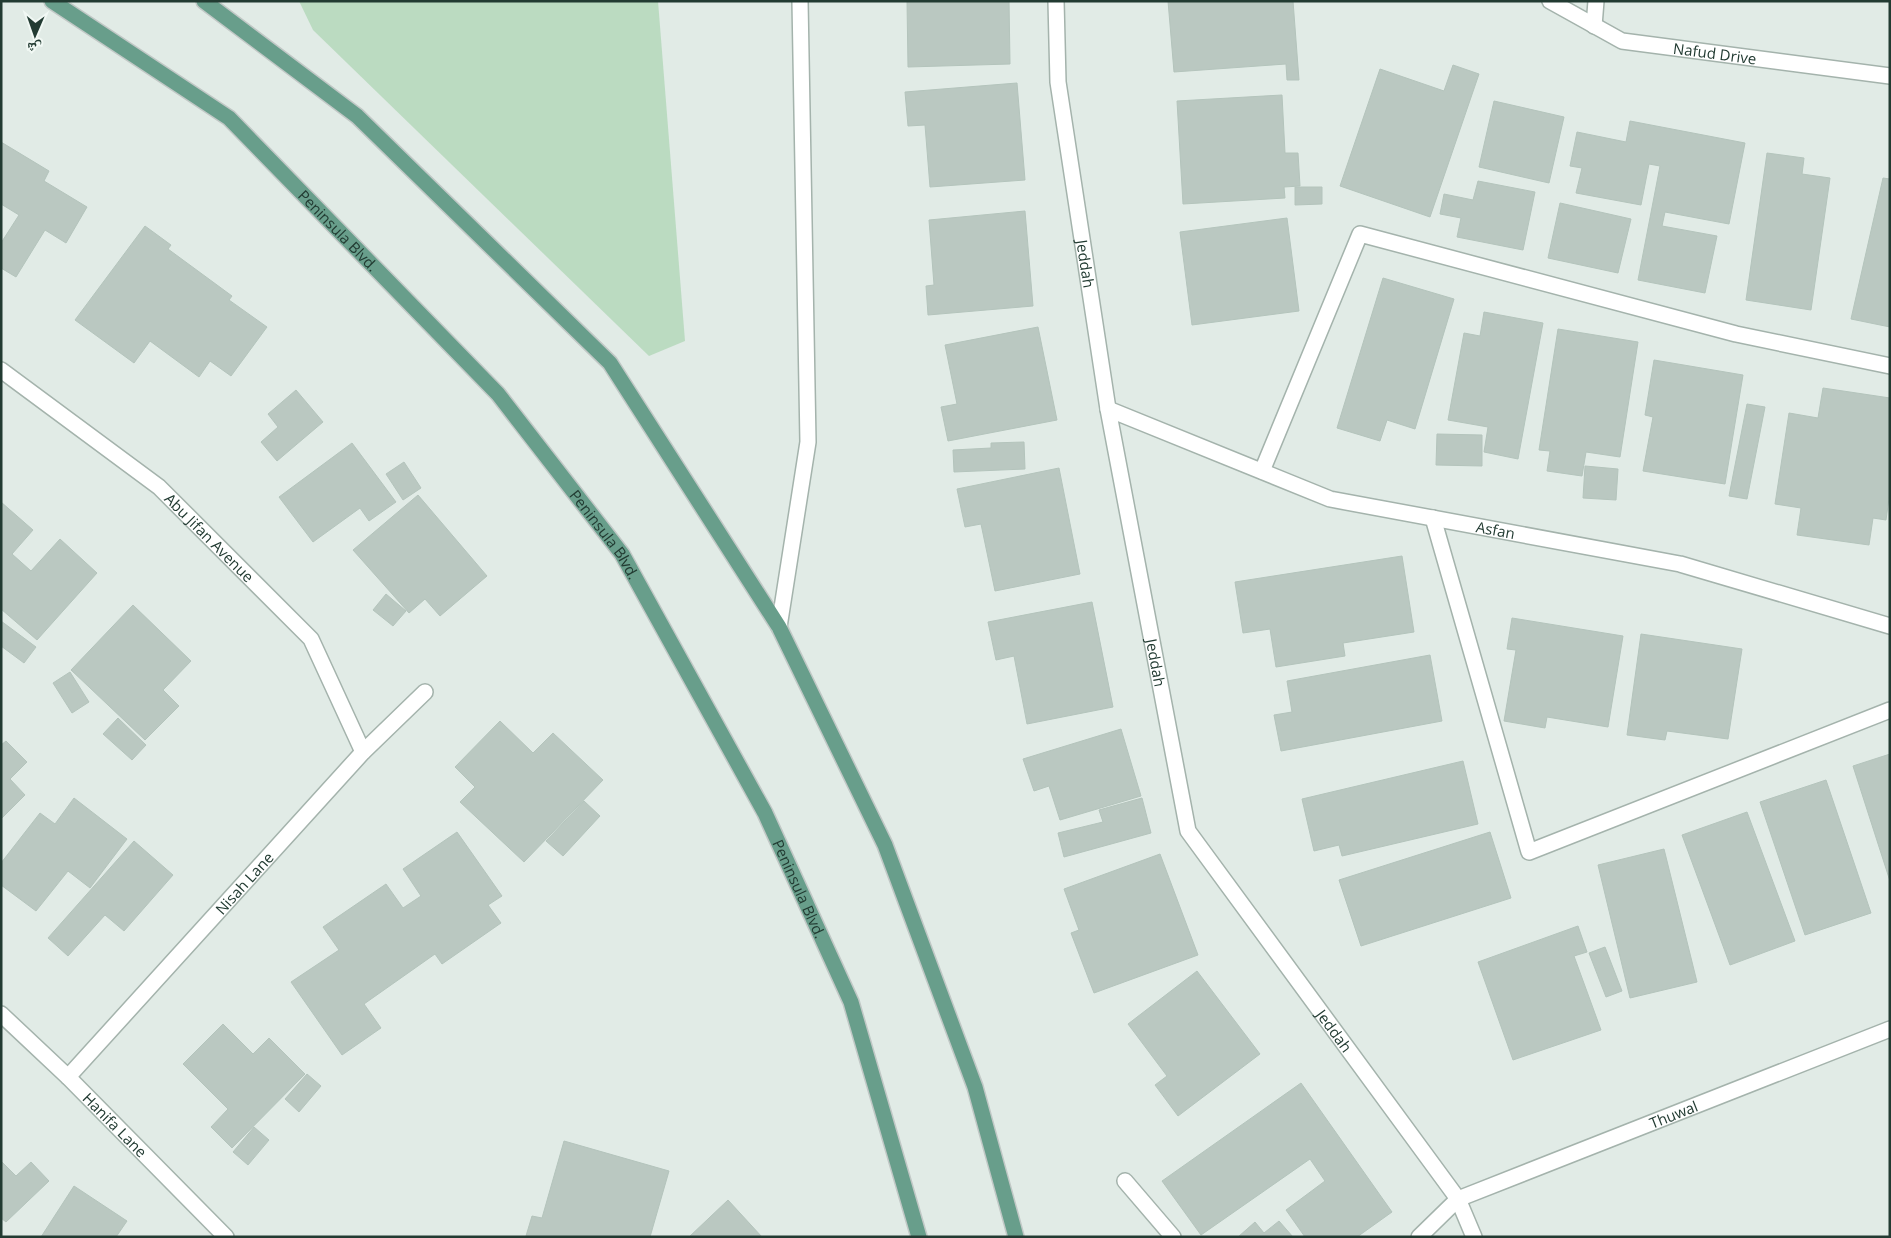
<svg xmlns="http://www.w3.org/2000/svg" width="1891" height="1238" viewBox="0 0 1891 1238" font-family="'Open Sans','Noto Naskh Arabic',sans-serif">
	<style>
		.green { fill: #bbdbc1 }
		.building { fill: #bac8c1; stroke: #b4c4bc }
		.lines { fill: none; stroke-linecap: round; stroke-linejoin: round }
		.minor-casing { stroke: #a4b3ac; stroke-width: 18 }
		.major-casing { stroke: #c1c8c6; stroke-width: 18 }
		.minor { stroke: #fff; stroke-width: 15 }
		.major { stroke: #689e8b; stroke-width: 15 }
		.labels { text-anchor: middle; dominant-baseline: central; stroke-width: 4; stroke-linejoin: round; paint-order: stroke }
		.street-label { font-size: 15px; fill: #223b32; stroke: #f1f8f4 }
	</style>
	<rect width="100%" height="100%" fill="#e1ebe6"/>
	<path class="green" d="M299,1h359l27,340 -36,15 -336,-326z"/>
	<g class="building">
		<path d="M907,1h102l1,63 -102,3z"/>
		<path d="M1168,1h125l6,79h-12l-1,-16 -112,8z"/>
		<path d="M1453,65l26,9 -49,143 -90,-31 40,-117 64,22z"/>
		<path d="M1017,83l8,97 -95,7 -5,-62 -17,1 -3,-34z"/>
		<path d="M1282,95l3,58h13l2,33 -16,1 1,11 -102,6 -6,-103z"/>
		<path d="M1494,101l70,16 -15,66 -70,-16z"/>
		<path d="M1630,121l115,22 -16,81 -64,-12 -3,14 55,10 -12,57 -67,-13 22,-114 -11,-2 -8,41 -65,-12 6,-25 -12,-2 7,-34 49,10z"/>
		<path d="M1,142l48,29 -5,10 43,26 -21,36 -21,-13 -29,47 -15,-9v-25l18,-28 -18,-11z"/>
		<path d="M1767,153l37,5 -2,16 28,4 -19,132 -65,-10z"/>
		<path d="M1883,178l7,1v148l-39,-8z"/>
		<path d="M1478,181l57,11 -12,58 -66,-13 4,-19 -21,-4 4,-20 29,6z"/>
		<path d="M1295,187h27v17l-27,1z"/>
		<path d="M1560,203l71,16 -13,54 -70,-15z"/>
		<path d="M1025,211l8,95 -105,9 -2,-29 8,-1 -5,-65z"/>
		<path d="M1287,218l12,93 -107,14 -12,-93z"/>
		<path d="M145,226l26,19 -3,4 64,47 -3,4 38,27 -36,49 -21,-15 -11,16 -49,-36 -16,22 -59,-43z"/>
		<path d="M1383,278l71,21 -39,130 -28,-9 -7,21 -43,-13z"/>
		<path d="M1484,312l59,11 -25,136 -34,-7 4,-25 -40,-7 16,-87 16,3z"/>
		<path d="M1038,327l19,93 -109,21 -7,-34 16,-3 -12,-59z"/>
		<path d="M1558,329l80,13 -18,115 -34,-5 -4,24 -35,-5 3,-20 -11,-1z"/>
		<path d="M1654,360l89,15 -18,109 -82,-13 10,-54 -8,-2z"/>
		<path d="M1823,388l67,10v93l-4,29 -13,-2 -4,27 -72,-10 4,-27 -26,-4 14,-91 29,5z"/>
		<path d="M296,390l27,32 -46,39 -16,-19 17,-15 -10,-13z"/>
		<path d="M1747,404l18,3 -18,92 -18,-3z"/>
		<path d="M1437,434l45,1v31l-46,-1z"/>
		<path d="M1024,442l1,27 -71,3 -1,-22 38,-2v-5z"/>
		<path d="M352,443l44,59 -27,19 -9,-13 -47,34 -34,-45z"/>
		<path d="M404,462l17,26 -18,12 -17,-26z"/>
		<path d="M1585,466l33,3 -2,31 -33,-2z"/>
		<path d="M1059,468l21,106 -85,17 -14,-67 -16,3 -8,-38z"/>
		<path d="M418,495l69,81 -47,40 -15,-17 -16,14 -56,-63z"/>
		<path d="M1,502l32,28 -21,24 19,17 29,-32 37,34 -60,67 -36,-31z"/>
		<path d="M1402,556l12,76 -71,11 2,13 -69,11 -6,-38 -27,4 -8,-51z"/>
		<path d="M386,594l20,17 -13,15 -20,-16z"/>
		<path d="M1092,602l21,105 -86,17 -13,-68 -18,4 -8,-38z"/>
		<path d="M133,605l58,56 -28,29 16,16 -34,34 -74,-70z"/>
		<path d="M1512,618l111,18 -15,91 -61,-10 -2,11 -41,-7 12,-71 -9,-1z"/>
		<path d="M1,621l35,26 -12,16 -23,-17z"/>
		<path d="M1641,634l101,15 -14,90 -61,-8 -2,9 -38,-5z"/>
		<path d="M1430,655l12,66 -161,30 -7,-36 18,-3 -5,-31z"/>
		<path d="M70,672l19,30 -17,11 -19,-30z"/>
		<path d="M118,718l28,27 -14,15 -29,-26z"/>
		<path d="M500,721l33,32 20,-20 50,47 -79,82 -64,-60 15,-15 -20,-20z"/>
		<path d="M1121,729l20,67 -81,24 -11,-34 -15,5 -11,-32z"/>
		<path d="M6,741l21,21 -17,17 15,16 -24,24v-74z"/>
		<path d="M1890,754v127l-37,-115z"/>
		<path d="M1463,761l15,63 -136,32 -3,-11 -25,6 -12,-52z"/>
		<path d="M1826,780l45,133 -66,22 -45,-133z"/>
		<path d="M74,798l53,41 -37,49 -22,-17 -32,40 -35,-26v-22l39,-50 15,11z"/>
		<path d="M1142,798l9,35 -87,24 -6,-24 45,-11 -4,-12z"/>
		<path d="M584,801l16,15 -37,40 -17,-15z"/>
		<path d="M1747,812l48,129 -65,24 -48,-130z"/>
		<path d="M457,832l45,64 -14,9 13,18 -59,41 -7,-10 -71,50 17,24 -39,27 -51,-73 48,-32 -16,-23 63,-43 17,24 18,-12 -18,-27z"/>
		<path d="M1490,832l21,66 -150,48 -22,-66z"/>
		<path d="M134,841l39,34 -49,56 -19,-16 -37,41 -20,-18z"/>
		<path d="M1664,849l33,133 -67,16 -32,-133z"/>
		<path d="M1160,854l38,101 -104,38 -23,-60 8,-3 -15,-41z"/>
		<path d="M1578,926l9,26 -13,4 27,74 -88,30 -35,-98z"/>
		<path d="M1605,947l17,44 -16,6 -17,-44z"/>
		<path d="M1197,971l63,83 -82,62 -23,-31 12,-9 -39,-52z"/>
		<path d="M223,1024l30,30 16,-16 36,36 -73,74 -21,-21 17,-18 -45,-45z"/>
		<path d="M307,1074l14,12 -22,26 -14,-13z"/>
		<path d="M1301,1083l91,129 -35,25h-52l-19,-27 39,-29 -15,-22 -109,76 -39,-54z"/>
		<path d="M254,1127l15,13 -21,25 -15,-13z"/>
		<path d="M564,1141l105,30 -19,66 -124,-1 6,-20 10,2z"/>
		<path d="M1,1161l15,15 15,-14 18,19 -43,41 -5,-4z"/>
		<path d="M74,1186l53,35 -11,16h-75z"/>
		<path d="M728,1200l34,37h-73z"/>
		<path d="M1279,1221l14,16h-55l17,-15 9,11z"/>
	</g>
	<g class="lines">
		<defs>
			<g id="minor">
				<path id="s1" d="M1056,1l2,81 50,327 80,422 270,368 16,38"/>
				<path id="s2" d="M1550,1l72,40 268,35"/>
				<path d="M1594,26l2,-25"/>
				<path id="s3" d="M1,370l158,117 152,152 52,113"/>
				<path id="s4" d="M1108,409l222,90 350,65 210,62"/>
				<path d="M1262,471l98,-237 376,100 154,32"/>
				<path d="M1433,518l96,334 361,-142"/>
				<path d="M779,627l29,-185 -8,-441"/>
				<path id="s5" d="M1,1014l67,63 158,160"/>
				<path id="s6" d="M68,1077l295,-325 62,-60"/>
				<path d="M1125,1181l48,56"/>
				<path id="s7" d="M1419,1237l39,-38 432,-170"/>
			</g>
			<g id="major">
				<path id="s8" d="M52,1l177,117 269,276 124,160 143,259 86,189 68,235"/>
				<path d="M204,1l153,115 253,247 169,264 106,218 90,242 41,150"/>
			</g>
		</defs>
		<use href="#minor" class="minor-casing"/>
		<use href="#major" class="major-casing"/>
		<use href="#minor" class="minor"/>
		<use href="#major" class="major"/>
	</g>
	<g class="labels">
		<g class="street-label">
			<text stroke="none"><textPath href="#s2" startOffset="176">Nafud Drive</textPath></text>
			<text stroke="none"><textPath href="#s8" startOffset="369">Peninsula Blvd.</textPath></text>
			<text stroke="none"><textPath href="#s1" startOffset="265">Jeddah</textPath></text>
			<text stroke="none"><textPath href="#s4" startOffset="408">Asfan</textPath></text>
			<text stroke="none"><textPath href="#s8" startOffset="774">Peninsula Blvd.</textPath></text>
			<text stroke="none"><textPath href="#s3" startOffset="268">Abu Jifan Avenue</textPath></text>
			<text stroke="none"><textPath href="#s1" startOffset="670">Jeddah</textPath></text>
			<text stroke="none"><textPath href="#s6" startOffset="262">Nisah Lane</textPath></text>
			<text stroke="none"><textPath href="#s8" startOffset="1179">Peninsula Blvd.</textPath></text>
			<text stroke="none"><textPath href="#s1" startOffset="1089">Jeddah</textPath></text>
			<text stroke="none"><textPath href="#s7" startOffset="286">Thuwal</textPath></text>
			<text stroke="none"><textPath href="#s5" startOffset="159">Hanifa Lane</textPath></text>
		</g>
	</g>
	<rect width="1891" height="1238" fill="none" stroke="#223b32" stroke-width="5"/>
	<g transform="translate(35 35) rotate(182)" stroke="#f1f8f4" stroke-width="4" paint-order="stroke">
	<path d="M0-4L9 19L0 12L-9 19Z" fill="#223b32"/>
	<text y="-8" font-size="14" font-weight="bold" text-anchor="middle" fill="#223b32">ش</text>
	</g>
</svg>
